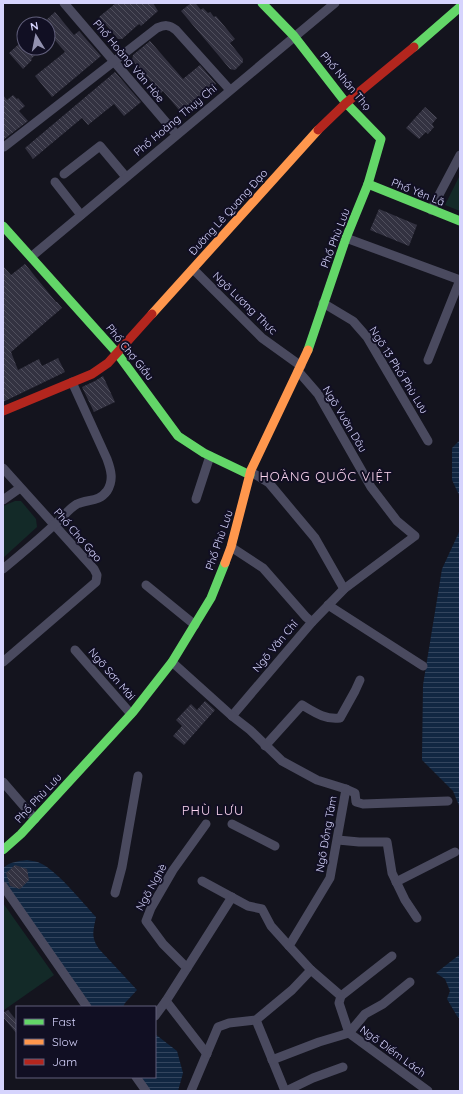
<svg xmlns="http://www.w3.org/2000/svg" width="463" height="1094" viewBox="0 0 463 1094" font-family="Quicksand,sans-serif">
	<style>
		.park { fill: #132a28 }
		.water { fill: url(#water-rules) }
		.building { fill: url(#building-back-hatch) }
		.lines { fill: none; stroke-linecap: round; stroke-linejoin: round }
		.street { stroke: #4a4a5f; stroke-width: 9 }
		.fast { stroke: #63d668; stroke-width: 9 }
		.slow { stroke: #ff974d; stroke-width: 9 }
		.jam { stroke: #b3261e; stroke-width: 9 }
		.labels { text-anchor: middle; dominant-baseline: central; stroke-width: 4; stroke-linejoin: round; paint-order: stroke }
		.street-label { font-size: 11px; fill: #d6d4fd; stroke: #110f23 }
		.quarter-label { font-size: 13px; letter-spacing: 1px; fill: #fdd6f1; stroke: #110f23 }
	</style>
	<defs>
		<pattern id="water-rules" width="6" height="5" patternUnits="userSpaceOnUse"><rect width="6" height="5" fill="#112742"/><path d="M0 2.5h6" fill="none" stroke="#33455e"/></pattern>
		<pattern id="building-back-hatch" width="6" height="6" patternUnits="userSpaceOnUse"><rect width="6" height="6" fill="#333241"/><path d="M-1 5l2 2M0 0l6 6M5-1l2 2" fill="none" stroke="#504f5d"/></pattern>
	</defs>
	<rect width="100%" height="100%" fill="#14141e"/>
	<g class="park">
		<path d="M460,175v36l-15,-6z"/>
		<path d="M15,501h6l15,18 1,8 -34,31v-52z"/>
		<path d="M3,903l51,72 -50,35 -1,-1z"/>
	</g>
	<g class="water">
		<path d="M460,440v57l-8,-17v-32z"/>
		<path d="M460,530v278l-7,-17 -31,-31 1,-75 19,-116z"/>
		<path d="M27,860c5,1 10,1 15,4 16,8 41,39 54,53 -3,15 -5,20 3,32l38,41 -12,13 -2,4h-31l-89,-126v-13c7,-6 15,-7 24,-8z"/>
		<path d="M459,955h1v64l-3,-3 -10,-17 3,-8 -5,-12 -9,-6z"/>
		<path d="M155,1034l22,17 6,22 -5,18h-28l-9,-14h14z"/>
	</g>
	<g class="building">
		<path d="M116,3h37l5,8 -17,15 -2,-2 -17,15h-4l-19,-22z"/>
		<path d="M191,3h4l6,7 2,-2 5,5 2,-1 4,5 2,-1 19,23 -5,4 13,16v3l-8,8 -5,-1 -49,-58z"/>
		<path d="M55,12l19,23 5,-4 22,25 -49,41 -17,-21 30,-24 -11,-13 -6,5v-20h-2l-2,-2z"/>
		<path d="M150,41l33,38 17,-14 16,19 -33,27 -4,-1 -16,-19 -2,2 -29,-33 1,-5z"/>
		<path d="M19,44l3,4h21l-12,11 1,1 -9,9 -14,-16z"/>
		<path d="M115,72l26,30 -17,14 -10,-12 -26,21 -6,-7 -49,41 -8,-11z"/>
		<path d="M3,95l4,5 6,-5 4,4 1,-1 7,8 -6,5 9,10 -25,19z"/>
		<path d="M425,107l12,11 -5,6 2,3 -6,7 -2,-2 -7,7 -13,-11z"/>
		<path d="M379,209l38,16 -8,21 -39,-16z"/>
		<path d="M25,264l31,38h1l5,6 -51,44 7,18 21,-11 3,7 16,-8 7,14 -62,30v-136l8,9z"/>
		<path d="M103,376l12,26 -21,10 -12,-25 13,-6z"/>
		<path d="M205,701l10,9 -31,35 -11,-9 9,-10 -6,-6 15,-16 6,6z"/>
		<path d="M15,865l12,4 2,11 -9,9 -10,-3 -4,-13z"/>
		<path d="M8,1010l9,11v13l-14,-17v-4z"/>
	</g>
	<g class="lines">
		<g class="street">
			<path d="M64,3l112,131"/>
			<path d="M4,147l153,-119c7,-3 12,-4 19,2l54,60"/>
			<path d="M64,174l36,-28 26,31"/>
			<path d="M55,182l26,33"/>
			<path d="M431,210l29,-55"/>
			<path d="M346,238l114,42"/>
			<path d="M31,257l304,-254"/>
			<path d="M193,269l69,69 39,28"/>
			<path d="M323,303l30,18 14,16 61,104"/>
			<path d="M428,360l32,-80"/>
			<path d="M298,371l20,23 53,93 26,34 18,15 -71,53 -32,33"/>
			<path d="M3,468l91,101 3,6 -1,7 -93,80"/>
			<path d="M251,472l18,11 46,55 29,51"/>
			<path d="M196,499l14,-43"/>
			<path d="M3,500l17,-12"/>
			<path d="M231,547l32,21 43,49 6,5 -80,94"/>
			<path d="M3,569c17,-14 35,-29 51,-44 8,-6 14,-16 23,-21 11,-5 22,-2 30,-13 7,-11 4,-21 0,-32l-35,-77"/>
			<path d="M146,585l49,40"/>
			<path d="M328,605l95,61"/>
			<path d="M75,650l56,64"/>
			<path d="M172,662l60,54 18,14 32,31 35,19 29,9 -16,89 -41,68 22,24 -19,20 -36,30 -27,3 -11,4 -27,64"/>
			<path d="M265,746l37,-41c12,7 23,15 38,13l15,-27 5,-11"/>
			<path d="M3,782l32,37"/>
			<path d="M346,789l9,4 1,9 7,2 85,-3"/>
			<path d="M206,824l-33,46 -22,38 -5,13 17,23 24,24 -21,33 41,53"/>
			<path d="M232,824l43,22"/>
			<path d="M338,840l21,2h28l5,31 13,27 12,18"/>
			<path d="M202,881l46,25 14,3 9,17 18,20"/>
			<path d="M396,882l59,-30"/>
			<path d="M3,886l84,121"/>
			<path d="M115,893l7,-26 16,-91"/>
			<path d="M187,968l45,-71"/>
			<path d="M311,970l30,26 -2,7 10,30 79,58"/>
			<path d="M341,996l51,-40"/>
			<path d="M155,1016l11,-15"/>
			<path d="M256,1020l29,71"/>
			<path d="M272,1060l47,-18 30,-9 16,-19 18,-10 27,-22"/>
			<path d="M136,1077l10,14"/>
			<path d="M286,1091l27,-13 30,-11"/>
		</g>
		<g class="fast">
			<path d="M262,3l32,33 52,67 35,36 -13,45 -22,54 -38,112"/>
			<path d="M414,47l46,-40"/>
			<path d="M368,184l92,37"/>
			<path d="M3,226l114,127 61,83 26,17 46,22"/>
			<path d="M3,850l18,-16 112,-122 39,-50 39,-64 14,-35"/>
		</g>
		<g class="slow">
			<path d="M152,314l166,-184"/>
			<path d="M225,563l6,-16 20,-77 57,-120"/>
		</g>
		<g class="jam">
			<path d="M318,130l28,-27 68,-56"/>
			<path d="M3,411l89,-37 16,-11 44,-49"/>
		</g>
	</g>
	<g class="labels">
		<g class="street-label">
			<text transform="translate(129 61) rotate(50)">Phố Hoàng Văn Hòe</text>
			<text transform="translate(346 81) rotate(50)">Phố Nhân Thọ</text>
			<text transform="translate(175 120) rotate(-40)">Phố Hoàng Thụy Chi</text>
			<text transform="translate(418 192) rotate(22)">Phố Yên Lã</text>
			<text transform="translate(228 212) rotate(-48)">Đường Lê Quang Đạo</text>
			<text transform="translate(335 238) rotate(-69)">Phố Phù Lưu</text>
			<text transform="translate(245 303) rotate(44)">Ngõ Lương Thực</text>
			<text transform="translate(130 352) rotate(51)">Phố Chợ Giầu</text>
			<text transform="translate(399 370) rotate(58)">Ngõ 13 Phố Phù Lưu</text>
			<text transform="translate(345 419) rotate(59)">Ngõ Vườn Dâu</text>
			<text transform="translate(78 535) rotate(49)">Phố Chợ Gạo</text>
			<text transform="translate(219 540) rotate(-71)">Phố Phù Lưu</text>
			<text transform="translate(275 646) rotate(-50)">Ngõ Văn Chỉ</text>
			<text transform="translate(112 674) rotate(49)">Ngõ Sơn Mài</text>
			<text transform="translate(38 798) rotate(-47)">Phố Phù Lưu</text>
			<text transform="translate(326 834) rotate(-80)">Ngõ Đồng Tâm</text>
			<text transform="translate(151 887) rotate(-61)">Ngõ Nghè</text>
			<text transform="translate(393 1051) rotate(36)">Ngõ Điếm Lách</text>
		</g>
		<g class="quarter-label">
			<text x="326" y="476">HOÀNG QUỐC VIỆT</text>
			<text x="213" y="810">PHÙ LƯU</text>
		</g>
	</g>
	<rect width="463" height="1094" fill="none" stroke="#d6d4fd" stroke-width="8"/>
	<rect x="16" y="1006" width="140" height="72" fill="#110f23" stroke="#605e7a"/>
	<rect x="24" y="1019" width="20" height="6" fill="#63d668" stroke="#605e7a"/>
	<text x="52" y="1026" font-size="12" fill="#d6d4fd">Fast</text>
	<rect x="24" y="1039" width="20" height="6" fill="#ff974d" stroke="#605e7a"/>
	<text x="52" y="1046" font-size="12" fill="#d6d4fd">Slow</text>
	<rect x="24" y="1059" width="20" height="6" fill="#b3261e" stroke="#605e7a"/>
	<text x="52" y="1066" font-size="12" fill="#d6d4fd">Jam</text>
	<g transform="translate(36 36) rotate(350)"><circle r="19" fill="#110f23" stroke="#605e7a"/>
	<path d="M0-3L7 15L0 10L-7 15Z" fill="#9291af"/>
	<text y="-6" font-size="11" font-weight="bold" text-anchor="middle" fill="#d6d4fd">N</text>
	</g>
</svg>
